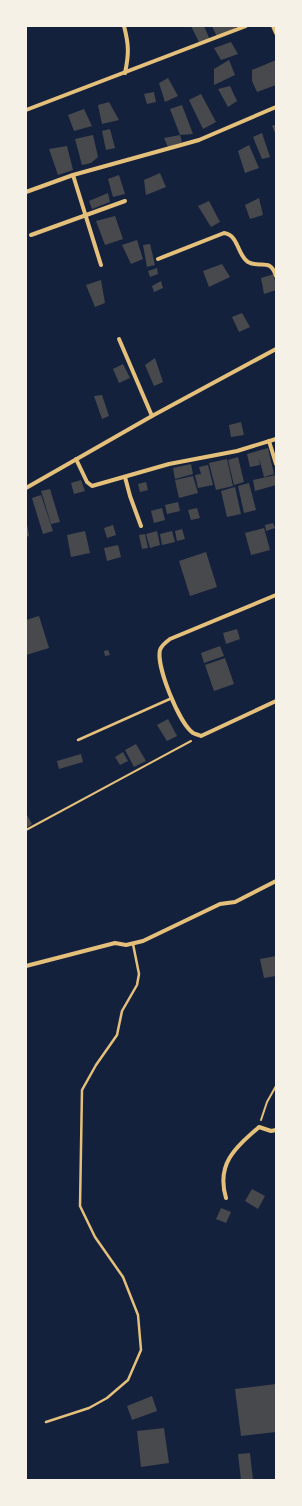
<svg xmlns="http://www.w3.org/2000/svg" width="302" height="1506" viewBox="0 0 302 1506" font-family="'Alegreya Sans',sans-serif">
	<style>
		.building { fill: #48494c }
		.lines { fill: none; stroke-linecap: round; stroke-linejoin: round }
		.path { stroke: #e5c07b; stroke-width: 2 }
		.service { stroke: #e5c07b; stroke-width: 2.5 }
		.minor { stroke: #e5c07b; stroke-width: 4 }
	</style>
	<rect width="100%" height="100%" fill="#14213d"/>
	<g class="building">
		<path d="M191,26h13l6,14 -10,4z"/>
		<path d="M212,26h27l-22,11z"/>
		<path d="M231,42l7,12 -17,6 -7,-12z"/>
		<path d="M229,60l6,15 -21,10v-16z"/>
		<path d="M276,60v25l-19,7 -5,-11v-11z"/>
		<path d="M168,78l10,18 -13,6 -6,-19z"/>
		<path d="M230,86l7,15 -9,6 -10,-18z"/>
		<path d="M154,92l2,10 -9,2 -3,-10z"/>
		<path d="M201,94l15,28 -13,7 -14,-29z"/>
		<path d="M109,102l10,18 -17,4 -4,-19z"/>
		<path d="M182,105l11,29 -13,1 -10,-26z"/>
		<path d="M84,109l8,17 -18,5 -6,-16z"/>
		<path d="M276,124v11l-4,-9z"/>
		<path d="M110,129l5,19 -9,2 -4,-19z"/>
		<path d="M262,133l8,24 -8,2 -9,-22z"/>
		<path d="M93,135l5,22 -7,6 -9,2 -7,-26z"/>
		<path d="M180,135l2,7 -14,5 -4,-9z"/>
		<path d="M249,145l10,23 -14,5 -7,-22z"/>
		<path d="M67,146l6,24 -15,5 -9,-26z"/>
		<path d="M160,173l6,14 -20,8 -2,-15z"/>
		<path d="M119,175l6,19 -12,3 -5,-18z"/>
		<path d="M108,193l2,9 -18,7 -3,-8z"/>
		<path d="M259,198l4,17 -13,4 -5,-14z"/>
		<path d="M209,201l11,21 -9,5 -13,-21z"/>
		<path d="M115,216l8,23 -18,6 -9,-24z"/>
		<path d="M137,240l6,19 -12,5 -9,-19z"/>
		<path d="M150,244l5,21 -8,2 -4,-22z"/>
		<path d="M222,264l8,13 -21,10 -6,-16z"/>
		<path d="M157,268l1,6 -8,3 -2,-6z"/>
		<path d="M274,274l2,16 -12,4 -3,-16z"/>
		<path d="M101,280l4,23 -10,4 -9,-22z"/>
		<path d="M161,281l2,7 -9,4 -2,-6z"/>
		<path d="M242,313l8,14 -11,5 -7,-15z"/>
		<path d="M155,358l8,24 -9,4 -9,-21z"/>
		<path d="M123,364l7,14 -11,5 -6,-14z"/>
		<path d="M102,395l7,21 -7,3 -8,-23z"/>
		<path d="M241,422l3,13 -13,2 -2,-12z"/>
		<path d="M268,448l6,26 -10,3 -5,-19 1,7 -10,2 -3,-13z"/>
		<path d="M238,457l6,25 -10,3 -6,-25z"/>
		<path d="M227,459l6,27 -17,4 -7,-27z"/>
		<path d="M191,464l2,10 -18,5 -2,-11z"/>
		<path d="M208,465l5,20 -15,3 -3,-13 6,-1 -2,-7z"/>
		<path d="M276,475v10l-21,6 -2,-11z"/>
		<path d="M193,476l5,17 -19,5 -4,-18z"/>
		<path d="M81,480l4,11 -11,3 -3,-11z"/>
		<path d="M146,482l2,8 -8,2 -2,-8z"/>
		<path d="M249,483l7,27 -12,3 -6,-27z"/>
		<path d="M235,487l6,27 -14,3 -6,-26z"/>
		<path d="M50,489l10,33 -9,2 -10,-33z"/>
		<path d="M41,495l12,36 -10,3 -11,-36z"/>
		<path d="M178,502l2,9 -13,3 -2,-9z"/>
		<path d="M162,508l3,12 -11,3 -3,-12z"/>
		<path d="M197,508l3,10 -9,2 -3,-10z"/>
		<path d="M26,519l3,17 -3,1z"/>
		<path d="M273,523l2,5 -9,3 -1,-6z"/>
		<path d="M113,525l3,10 -9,3 -3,-10z"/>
		<path d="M264,528l6,22 -19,5 -6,-22z"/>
		<path d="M182,529l3,10 -8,2 -2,-10z"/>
		<path d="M85,531l5,22 -19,4 -4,-22z"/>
		<path d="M157,531l3,14 -10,3 -4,-14z"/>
		<path d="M172,531l3,11 -13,3 -2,-11z"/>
		<path d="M145,534l3,14 -6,1 -3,-14z"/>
		<path d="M118,545l3,12 -14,4 -3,-13z"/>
		<path d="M206,552l11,35 -27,9 -11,-35z"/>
		<path d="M39,616l10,32 -23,7v-35z"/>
		<path d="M237,629l3,10 -14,5 -3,-11z"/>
		<path d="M220,646l4,10 -20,7 -3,-10z"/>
		<path d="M108,650l2,5 -5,1 -1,-5z"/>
		<path d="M225,658l9,26 -20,7 -9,-26z"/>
		<path d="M168,719l9,17 -10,5 -10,-16z"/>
		<path d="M136,744l10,17 -12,6 -9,-17z"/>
		<path d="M123,752l5,9 -8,4 -5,-8z"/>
		<path d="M81,754l2,8 -24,7 -2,-8z"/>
		<path d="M27,815l5,9 -6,4v-12z"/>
		<path d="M276,956v20l-12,2 -4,-19z"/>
		<path d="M252,1189l13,7 -7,13 -13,-8z"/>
		<path d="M221,1208l10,4 -5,11 -10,-4z"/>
		<path d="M276,1384v48l-35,4 -6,-47z"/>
		<path d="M152,1396l5,15 -25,9 -5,-14z"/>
		<path d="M164,1428l5,35 -28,4 -4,-36z"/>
		<path d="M250,1453l3,27h-12l-3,-26z"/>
	</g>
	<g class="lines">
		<g class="path">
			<path d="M26,830l165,-89"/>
			<path d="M261,1120l6,-18 9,-16"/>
		</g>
		<g class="service">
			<path d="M78,740l94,-42"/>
			<path d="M46,1422l43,-14 18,-10 21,-18 13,-30 -3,-35 -15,-38 -28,-40 -15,-31 2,-116 14,-25 21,-30 5,-24 15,-26 2,-11 -6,-30"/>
		</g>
		<g class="minor">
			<path d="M124,26c5,19 5,28 1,47"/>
			<path d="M273,26l3,7"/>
			<path d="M26,110l220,-84"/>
			<path d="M73,175l28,90"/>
			<path d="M26,192l47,-17 126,-35 77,-33"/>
			<path d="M31,235l94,-34"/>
			<path d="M158,259l66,-26c15,2 13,22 24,29 12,7 22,-5 28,14"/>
			<path d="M119,339l33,77"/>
			<path d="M269,441l7,23"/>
			<path d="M76,459l11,23 5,4 77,-22 68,-13 39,-12"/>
			<path d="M125,477l5,19 11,30"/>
			<path d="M26,488l126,-72 124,-67"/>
			<path d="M276,595l-106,44c-4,3 -9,7 -10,11 -4,16 19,73 33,83 2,1 6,2 8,3l75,-35"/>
			<path d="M26,966l89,-23 11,2 17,-4 77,-37 15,-2 41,-21"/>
			<path d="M226,1198c-10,-34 9,-50 33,-71l12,4 5,-1"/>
		</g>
	</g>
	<rect width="302" height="1506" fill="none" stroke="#f6f1e7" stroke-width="54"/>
</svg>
